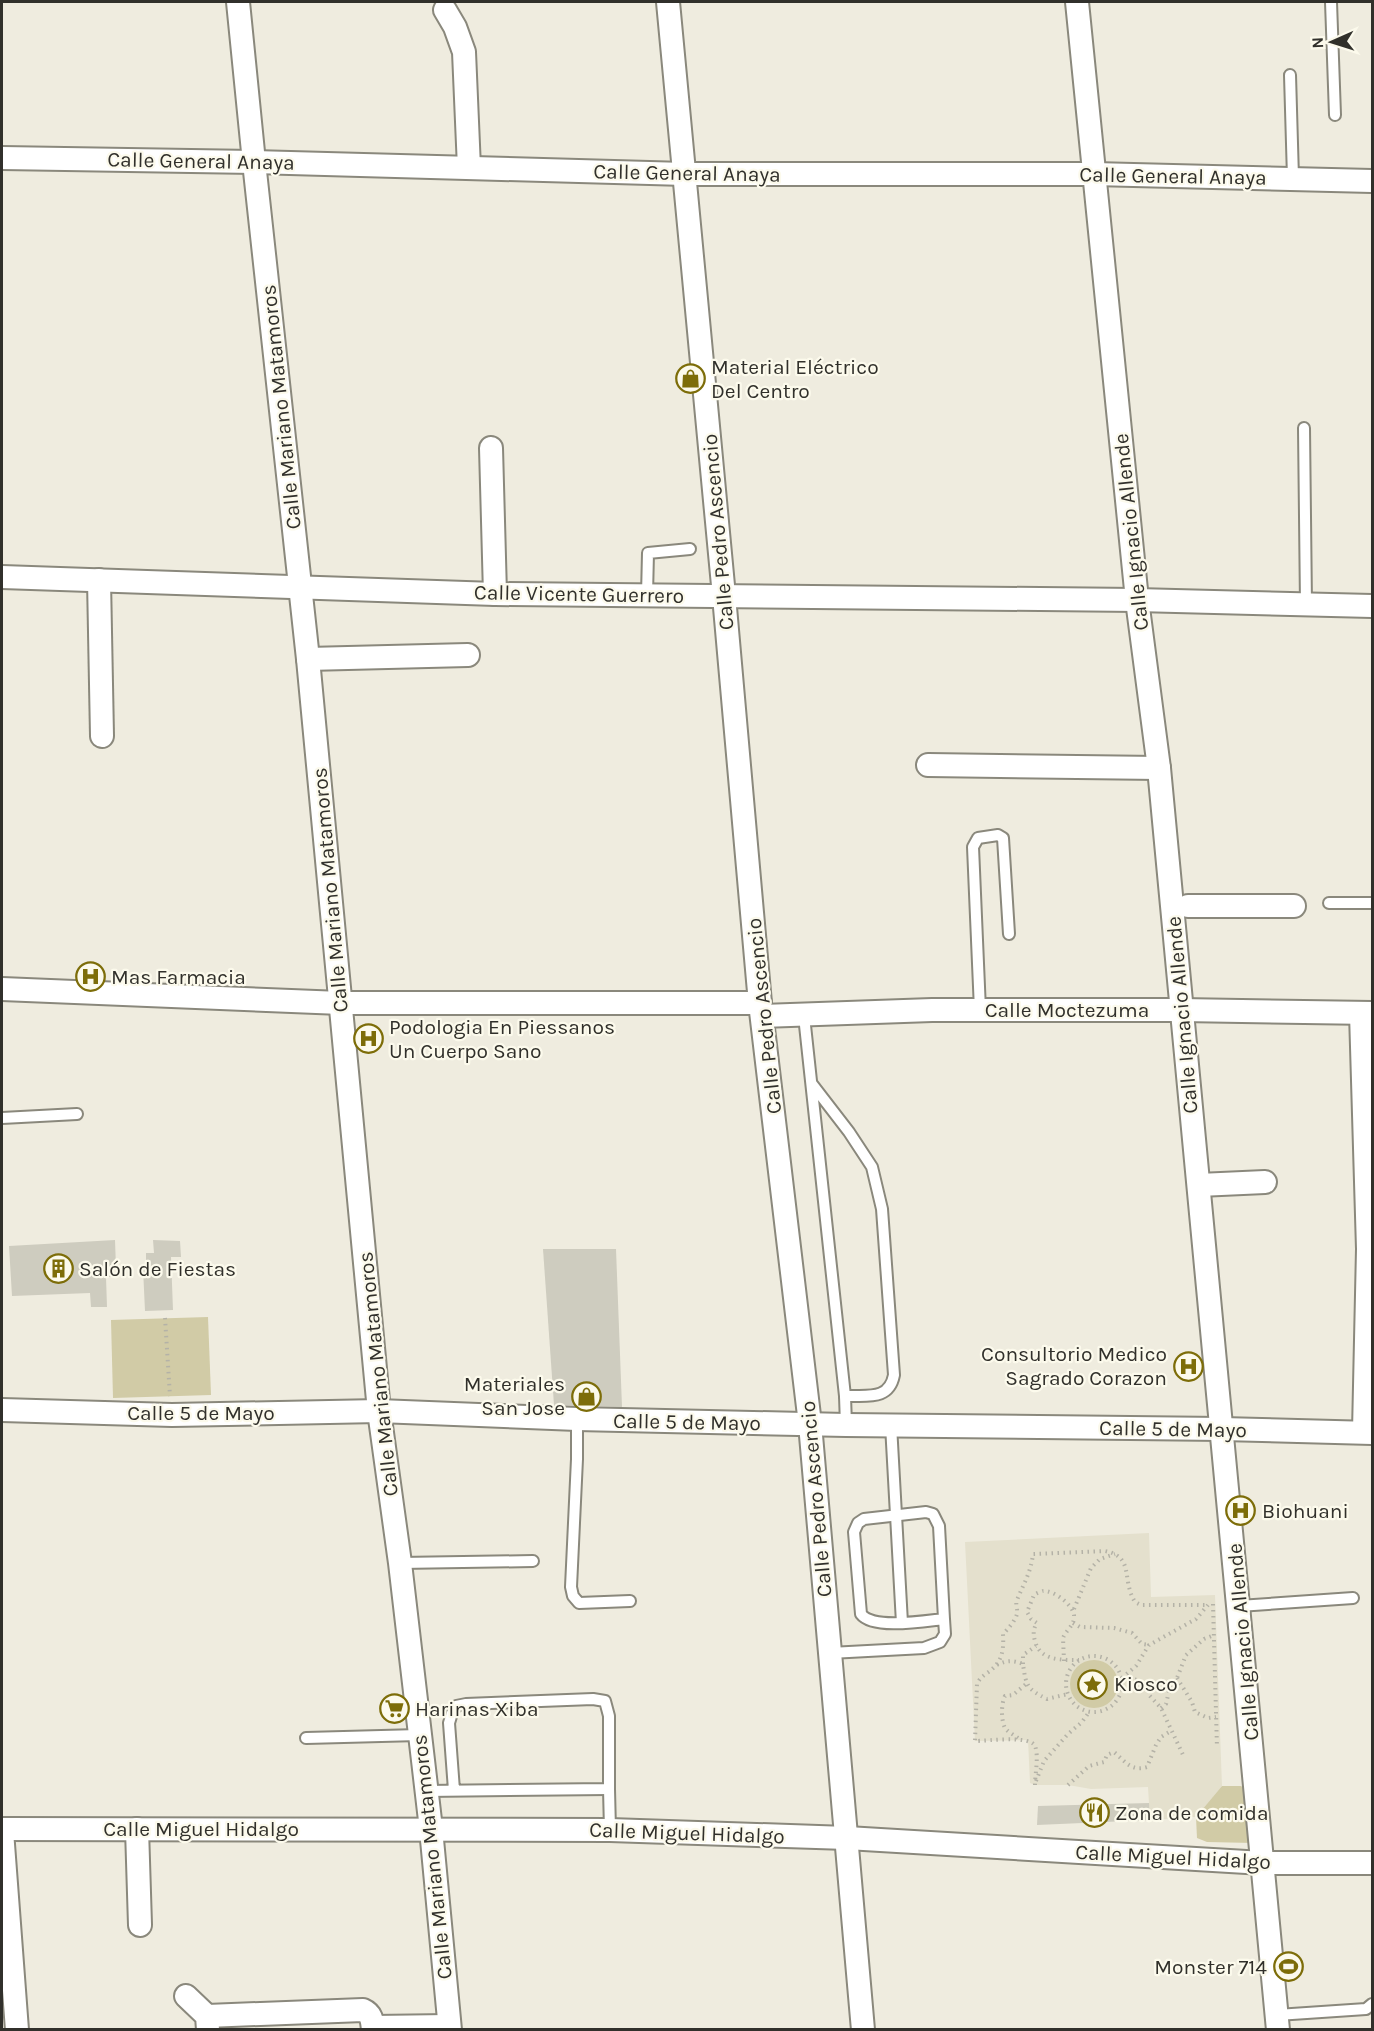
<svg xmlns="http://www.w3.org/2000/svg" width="1374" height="2031" viewBox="0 0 1374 2031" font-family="Karla,sans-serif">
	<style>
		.built { fill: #e4e0cd }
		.green { fill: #d1cba6 }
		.building { fill: #ceccbf }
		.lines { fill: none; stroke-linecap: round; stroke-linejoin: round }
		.service-casing { stroke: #8a887c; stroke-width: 14 }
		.minor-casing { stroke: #8a887c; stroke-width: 26 }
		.path { stroke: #b4b2a7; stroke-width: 4; stroke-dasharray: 1.5 4.5; stroke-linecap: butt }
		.service { stroke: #fff; stroke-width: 10 }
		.minor { stroke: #fff; stroke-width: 22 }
		.labels { text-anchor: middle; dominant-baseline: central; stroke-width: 4.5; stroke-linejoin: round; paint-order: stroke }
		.street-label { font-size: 21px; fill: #31302b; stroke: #fcfaec }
		.poi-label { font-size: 21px; fill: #31302b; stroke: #fcfaec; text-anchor: start }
	</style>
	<rect width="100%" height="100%" fill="#efecdf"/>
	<path class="built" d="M1149,1533l2,64 64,-2 7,191 -26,31 -46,3 -2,-33 -57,2 -23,-4h-33l-5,-2 -2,-43 -53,1 -10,-199z"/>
	<g class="green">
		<path d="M208,1317l3,78 -98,3 -2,-78z"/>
		<circle cx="1094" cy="1684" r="24"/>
		<path d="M1222,1786h19l10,8 2,49 -46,-1 -10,-4 -1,-21z"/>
	</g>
	<g class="building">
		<path d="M115,1240l1,28h-5v9h-5l1,30h-16l-1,-14 -78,3 -3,-50z"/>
		<path d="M153,1240l27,1 1,16h-10l2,53 -28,1 -2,-43h3v-15h8z"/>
		<path d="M543,1249h73l6,158 -68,-2z"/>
		<circle cx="1093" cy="1684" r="11"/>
		<path d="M1149,1803l1,17 -113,5 1,-19z"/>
	</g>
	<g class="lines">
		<defs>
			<g id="service">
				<path d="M1331,2l4,113"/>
				<path d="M1290,75l3,103"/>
				<path d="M1304,428l2,177"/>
				<path d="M647,595l1,-42 42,-4"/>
				<path d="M1329,903h43"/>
				<path d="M980,1010l-7,-163 5,-9 20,-3 5,3 6,96"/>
				<path d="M804,1016l41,380c22,-1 44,5 49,-21l-12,-166 -10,-42 -23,-35 -37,-48"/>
				<path d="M2,1118l75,-4"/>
				<path d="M845,1396l1,29"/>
				<path d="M577,1419v40l-6,128 2,9 6,7 51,-2"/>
				<path d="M891,1425l11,198"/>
				<path d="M400,1563l133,-2"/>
				<path d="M1239,1606l114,-8"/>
				<path d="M830,1653l94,-5 16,-6 5,-8 -1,-15 -5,-93 -6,-12 -7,-2 -62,7 -6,4 -4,9 7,82c12,16 64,7 83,5"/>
				<path d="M306,1738l113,-3"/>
				<path d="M609,1789l1,41"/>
				<path d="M426,1791l183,-2v-73l-4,-15 -12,-2 -127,5 -10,2 -4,7 -3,10 5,67"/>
				<path d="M1277,2015l89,-6 6,-5"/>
			</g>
			<g id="minor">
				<path d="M238,2l16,160 54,497 71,752 21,152 31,266 19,201"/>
				<path d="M668,2l56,594 36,407 50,421 53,606"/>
				<path d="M1077,2l60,598 22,168 119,1262"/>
				<path d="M445,10l10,17 9,25 5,116"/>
				<path d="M2,158l252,4 431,12h409l278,7"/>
				<path d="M491,448l4,146"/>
				<path d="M2,577l493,17 642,6 235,6"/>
				<path d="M99,580l3,156"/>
				<path d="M308,659l160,-4"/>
				<path d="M928,765l231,3"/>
				<path d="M1188,906h106"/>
				<path d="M2,989l339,14h419"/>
				<path d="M1361,1013l7,236 -4,183"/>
				<path d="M762,1016l170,-6h249l191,3"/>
				<path d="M1199,1185l66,-3"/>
				<path d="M2,1410l170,5 207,-4 198,8 269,6 376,4 150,4"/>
				<path d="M2,1829l608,1 237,8 416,25h109"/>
				<path d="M137,1829l3,96"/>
				<path d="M2,1831l15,199"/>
				<path d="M186,1996l21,20 1,14"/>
				<path d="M207,2016l156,-6c9,4 9,11 10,20"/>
				<path d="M373,2027l76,-1"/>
			</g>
		</defs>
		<use href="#service" class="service-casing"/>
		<use href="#minor" class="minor-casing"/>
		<g class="path">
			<path d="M165,1318l5,78"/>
			<path d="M1213,1604l4,144"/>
			<path d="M1074,1609l17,-41 9,-9 15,-5"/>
			<path d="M1073,1623l7,4 34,1 18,5 10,11 7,1"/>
			<circle cx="1094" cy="1684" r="28"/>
			<path d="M1064,1661l-1,-23c3,-8 11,-12 11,-21 1,-11 -20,-27 -31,-26 -1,0 -8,3 -9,4l-7,17 4,7 6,4c-4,6 -4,11 -2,18 5,20 27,19 44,19"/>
			<path d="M1023,1664v-9l13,-9"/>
			<path d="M997,1665c10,-5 16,-5 26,-1 3,22 4,25 24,35l21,-5"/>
			<path d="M1122,1678l14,-12 13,-21 47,-26 12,-14"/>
			<path d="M1123,1678l15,2 9,7 2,8 12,13 23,49"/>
			<path d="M1177,1678l15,24 3,10 13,6 8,-1"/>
			<path d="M1161,1708l5,-4 4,-17 7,-9 9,-23 18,-16 10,-4"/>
			<path d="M1018,1738c-4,-3 -10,-6 -13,-10 -4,-8 -4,-24 0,-32l8,-1 13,-11"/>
			<path d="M1036,1781l8,-20 24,-27 14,-12 7,-10"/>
			<path d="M1035,1785c0,-11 4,-29 0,-39 -5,-11 -48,-5 -60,-5l2,-57c3,-6 5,-7 10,-11 15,-10 17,-22 16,-39 5,-5 12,-13 14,-20 1,-5 -2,-10 0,-14 7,-17 14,-28 16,-46l72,-3c30,6 16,28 30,51l6,3h67"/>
			<path d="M1068,1785l21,-19 15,-4 3,-7 7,-3c11,9 17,20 33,15l9,-22 5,-8 10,-6"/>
		</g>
		<use href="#service" class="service"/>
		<use href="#minor" class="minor"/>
	</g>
	<defs>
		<symbol id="shop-ring" viewBox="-11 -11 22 22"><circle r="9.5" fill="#fcfaec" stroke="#7d6d09" stroke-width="1.5"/><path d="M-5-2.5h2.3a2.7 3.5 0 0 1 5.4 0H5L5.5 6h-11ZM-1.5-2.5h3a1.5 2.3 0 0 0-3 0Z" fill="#7d6d09"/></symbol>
		<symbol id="hospital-ring" viewBox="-11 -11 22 22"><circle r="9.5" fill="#fcfaec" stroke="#7d6d09" stroke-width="1.5"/><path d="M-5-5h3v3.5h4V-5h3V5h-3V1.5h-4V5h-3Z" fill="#7d6d09"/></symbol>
		<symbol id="building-ring" viewBox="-11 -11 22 22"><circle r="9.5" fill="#fcfaec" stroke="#7d6d09" stroke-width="1.5"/><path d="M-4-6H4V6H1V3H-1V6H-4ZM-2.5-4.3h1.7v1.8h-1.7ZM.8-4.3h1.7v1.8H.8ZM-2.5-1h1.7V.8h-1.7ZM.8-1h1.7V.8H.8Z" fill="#7d6d09"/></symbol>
		<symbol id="sight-ring" viewBox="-11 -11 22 22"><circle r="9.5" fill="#fcfaec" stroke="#7d6d09" stroke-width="1.5"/><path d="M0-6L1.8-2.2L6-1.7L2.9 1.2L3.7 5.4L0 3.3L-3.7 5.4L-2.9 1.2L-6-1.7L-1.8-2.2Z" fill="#7d6d09"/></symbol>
		<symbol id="supermarket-ring" viewBox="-11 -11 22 22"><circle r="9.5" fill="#fcfaec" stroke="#7d6d09" stroke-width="1.5"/><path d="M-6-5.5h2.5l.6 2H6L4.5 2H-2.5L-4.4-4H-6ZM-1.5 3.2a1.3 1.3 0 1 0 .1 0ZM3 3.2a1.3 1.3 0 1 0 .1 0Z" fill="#7d6d09"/></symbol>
		<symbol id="restaurant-ring" viewBox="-11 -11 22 22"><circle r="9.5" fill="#fcfaec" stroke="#7d6d09" stroke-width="1.5"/><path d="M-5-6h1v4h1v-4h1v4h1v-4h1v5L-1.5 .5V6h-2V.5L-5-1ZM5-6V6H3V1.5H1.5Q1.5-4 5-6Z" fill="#7d6d09"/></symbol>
		<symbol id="stadium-ring" viewBox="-11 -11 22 22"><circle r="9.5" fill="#fcfaec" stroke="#7d6d09" stroke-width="1.5"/><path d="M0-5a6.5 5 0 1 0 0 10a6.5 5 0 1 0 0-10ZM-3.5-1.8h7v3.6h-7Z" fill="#7d6d09"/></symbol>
	</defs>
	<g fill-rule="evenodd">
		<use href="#shop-ring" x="674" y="362" width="33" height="33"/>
		<use href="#hospital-ring" x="74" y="960" width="33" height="33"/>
		<use href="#hospital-ring" x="352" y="1022" width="33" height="33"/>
		<use href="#building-ring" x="42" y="1252" width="33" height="33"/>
		<use href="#hospital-ring" x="1172" y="1350" width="33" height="33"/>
		<use href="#shop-ring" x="570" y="1380" width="33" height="33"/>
		<use href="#hospital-ring" x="1224" y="1494" width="33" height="33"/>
		<use href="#sight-ring" x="1076" y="1668" width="33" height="33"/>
		<use href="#supermarket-ring" x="378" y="1692" width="33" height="33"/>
		<use href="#restaurant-ring" x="1078" y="1796" width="33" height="33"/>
		<use href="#stadium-ring" x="1272" y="1950" width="33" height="33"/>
	</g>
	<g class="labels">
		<g class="street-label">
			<text transform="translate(201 161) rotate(1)">Calle General Anaya</text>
			<text transform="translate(687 173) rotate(1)">Calle General Anaya</text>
			<text transform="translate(1173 176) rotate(1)">Calle General Anaya</text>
			<text transform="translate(281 407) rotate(-96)">Calle Mariano Matamoros</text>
			<text transform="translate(718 532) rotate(-95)">Calle Pedro Ascencio</text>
			<text transform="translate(1131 532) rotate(-96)">Calle Ignacio Allende</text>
			<text transform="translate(579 594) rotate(1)">Calle Vicente Guerrero</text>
			<text transform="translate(330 890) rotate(-95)">Calle Mariano Matamoros</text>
			<text x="1067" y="1010">Calle Moctezuma</text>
			<text transform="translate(1182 1015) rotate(-95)">Calle Ignacio Allende</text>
			<text transform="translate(764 1016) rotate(-96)">Calle Pedro Ascencio</text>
			<text transform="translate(378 1374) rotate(-96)">Calle Mariano Matamoros</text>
			<text x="201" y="1413">Calle 5 de Mayo</text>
			<text transform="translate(687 1422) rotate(1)">Calle 5 de Mayo</text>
			<text transform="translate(1173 1429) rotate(1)">Calle 5 de Mayo</text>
			<text transform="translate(816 1499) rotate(-95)">Calle Pedro Ascencio</text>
			<text transform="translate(1243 1642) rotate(-95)">Calle Ignacio Allende</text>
			<text x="201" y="1829">Calle Miguel Hidalgo</text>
			<text transform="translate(687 1833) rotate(2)">Calle Miguel Hidalgo</text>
			<text transform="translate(432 1857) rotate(-96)">Calle Mariano Matamoros</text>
			<text transform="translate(1173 1857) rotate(3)">Calle Miguel Hidalgo</text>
		</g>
		<g class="poi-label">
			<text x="711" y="367">Material Eléctrico<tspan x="711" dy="24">Del Centro</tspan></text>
			<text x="111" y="977">Mas Farmacia</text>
			<text x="389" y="1027">Podologia En Piessanos<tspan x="389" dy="24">Un Cuerpo Sano</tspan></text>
			<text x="79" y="1269">Salón de Fiestas</text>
			<text x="1167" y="1354" text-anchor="end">Consultorio Medico<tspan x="1167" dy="24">Sagrado Corazon</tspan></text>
			<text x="565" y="1384" text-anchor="end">Materiales<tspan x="565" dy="24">San Jose</tspan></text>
			<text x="1262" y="1511">Biohuani</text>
			<text x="1114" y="1684">Kiosco</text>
			<text x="415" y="1709">Harinas Xiba</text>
			<text x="1115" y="1813">Zona de comida</text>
			<text x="1267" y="1967" text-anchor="end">Monster 714</text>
		</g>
	</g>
	<rect width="1374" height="2031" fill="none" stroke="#31302b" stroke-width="6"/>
	<g transform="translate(1332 42) rotate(267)" stroke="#fcfaec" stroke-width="4.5" paint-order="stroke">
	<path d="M0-4.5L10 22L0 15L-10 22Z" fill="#31302b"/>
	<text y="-9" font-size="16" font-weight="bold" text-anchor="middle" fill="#31302b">N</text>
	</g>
</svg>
